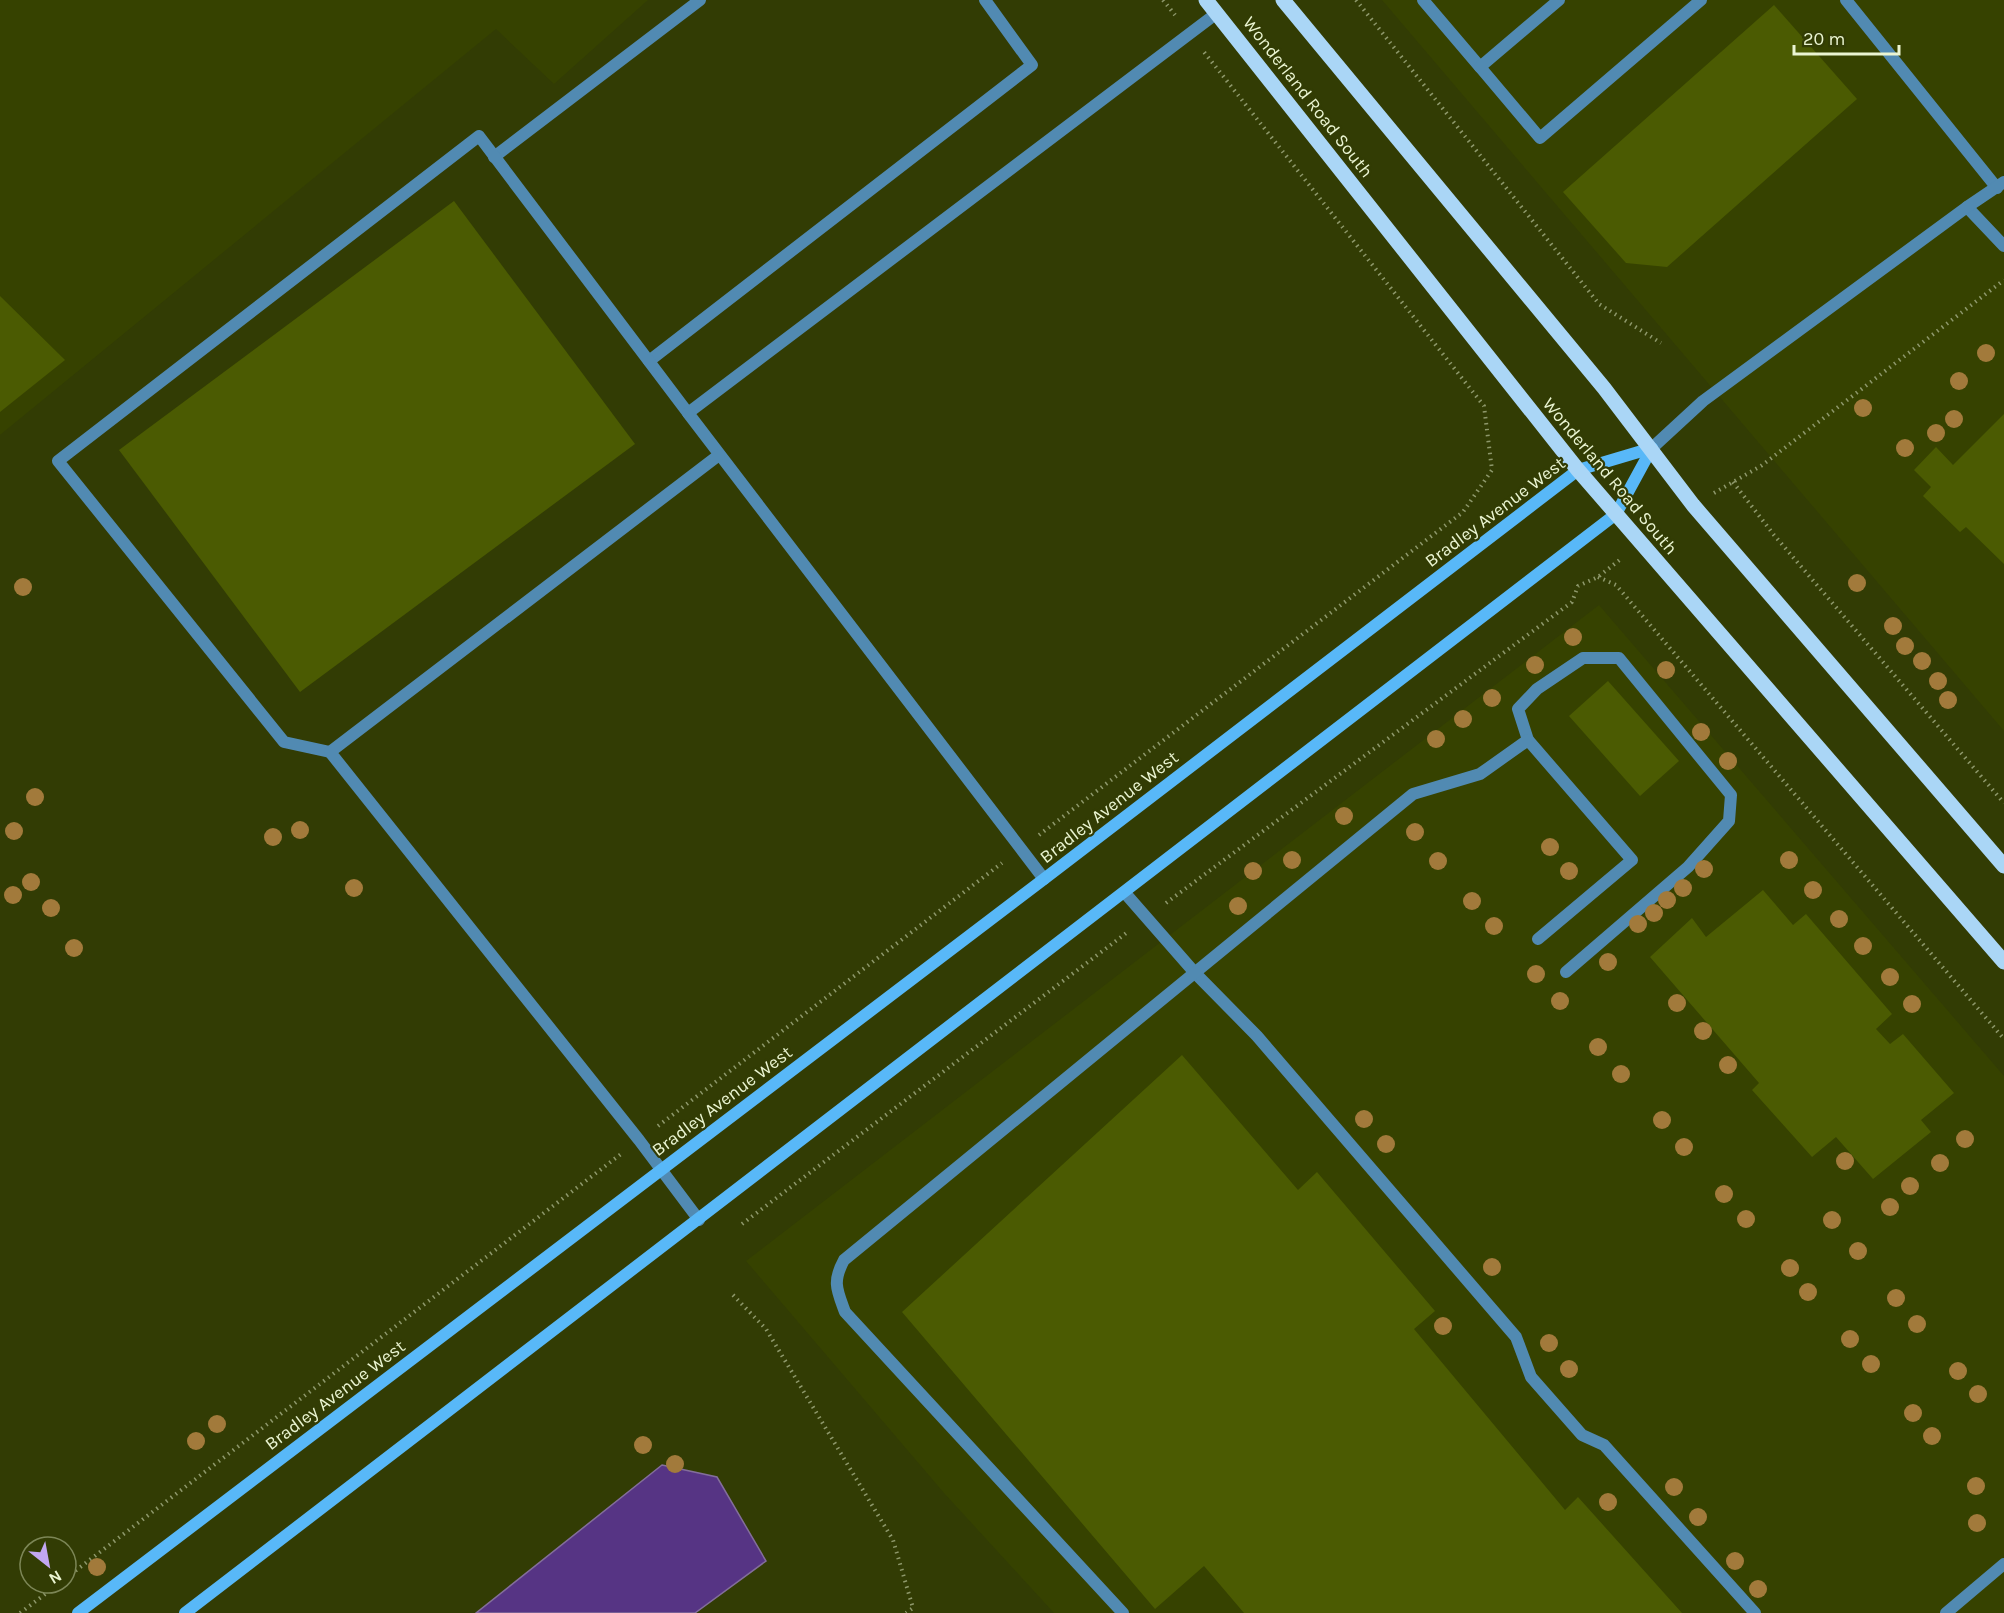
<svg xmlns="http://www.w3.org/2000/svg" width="2004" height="1613" viewBox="0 0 2004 1613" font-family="Karla,sans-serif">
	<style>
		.built { fill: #364200 }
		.water { fill: #563484; stroke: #836e9b; stroke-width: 1.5 }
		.building { fill: #4b5b02 }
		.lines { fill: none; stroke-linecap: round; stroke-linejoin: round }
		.path { stroke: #8e986b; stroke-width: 4; stroke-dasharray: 1.5 4.5; stroke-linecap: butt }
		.lane { stroke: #518ab2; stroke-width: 12 }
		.secondary { stroke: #58b8f8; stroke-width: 12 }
		.primary { stroke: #aad6f6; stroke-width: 15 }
		.tree { fill: #a27a3b }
		.labels { text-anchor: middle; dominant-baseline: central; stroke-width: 4.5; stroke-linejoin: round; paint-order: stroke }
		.street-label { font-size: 18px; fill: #ebf5d2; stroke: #323c04 }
	</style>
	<rect width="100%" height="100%" fill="#323c04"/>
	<g class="built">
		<path d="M0,0h648l-94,84 -58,-55 -496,406z"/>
		<path d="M1382,0h622v731z"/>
		<path d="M1599,605l405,471v537h-950l-110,-120 -198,-232z"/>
	</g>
	<path class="water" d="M662,1465l55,12 49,84 -71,52h-219z"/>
	<g class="building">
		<path d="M1774,5l83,94 -190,168 -41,-4 -63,-71z"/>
		<path d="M454,201l181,243 -335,248 -181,-242z"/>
		<path d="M0,296l65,64 -65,52z"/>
		<path d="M2004,414v150l-38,-37 -6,5 -37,-36 8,-9 -17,-17 22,-23 17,18z"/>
		<path d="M1608,681l71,80 -39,35 -71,-80z"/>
		<path d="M1763,890l30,35 13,-11 86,100 -16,15 14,15 13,-10 51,59 -33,27 10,12 -58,47 -37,-42 -24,20 -60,-67 7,-7 -109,-126 42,-39 14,19z"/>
		<path d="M1182,1055l116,135 19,-18 118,139 -21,18 151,181 13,-13 104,116h-438l-40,-47 -49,43 -253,-297z"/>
	</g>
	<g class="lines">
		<g class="path">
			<path d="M1163,0l12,15"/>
			<path d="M1356,0l243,304 62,39"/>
			<path d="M1733,482l41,53 230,268"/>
			<path d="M1714,493l47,-27 243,-186"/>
			<path d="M1598,577l18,8 388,454"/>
			<path d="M1039,835l424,-323 29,-42 -8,-64 -280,-354"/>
			<path d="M1166,903l406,-301 6,-16 20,-9 24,-19"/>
			<path d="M658,1126l344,-263"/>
			<path d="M742,1224l387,-293"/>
			<path d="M733,1295l33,34 127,211 20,68 -7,5"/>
			<path d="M66,1578l555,-424"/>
			<path d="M20,1613l40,-30"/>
		</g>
		<g class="lane">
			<path d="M1423,0l57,67"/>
			<path d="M1559,0l-79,67 60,71 161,-138"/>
			<path d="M1846,0l151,188"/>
			<path d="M494,157l206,-157"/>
			<path d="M1967,207l37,39"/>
			<path d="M649,361l383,-296 -47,-65"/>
			<path d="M1652,448l51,-47 264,-194 37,-25"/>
			<path d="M1528,740l-10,-31 19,-20 46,-31h36l112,137 -2,26 -41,46 -122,105"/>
			<path d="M330,752l-46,-10 -226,-281 421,-325 209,277"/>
			<path d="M1044,879l-356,-466 529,-400"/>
			<path d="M1125,893l70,80 62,63 259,301 15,40 51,58 22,10 151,168"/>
			<path d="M699,1220l-60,-80 -309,-388 389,-297"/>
			<path d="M1123,1613l-278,-301c-8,-22 -13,-30 -1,-52l569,-466 67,-20 48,-34 104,120 -94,79"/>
			<path d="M1946,1613l58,-49"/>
		</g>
		<g class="secondary">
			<path d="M78,1613l966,-734 534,-409 74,-22"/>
			<path d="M185,1613l1431,-1099 36,-66"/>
		</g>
		<g class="primary">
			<path d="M1206,0l372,470 426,492"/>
			<path d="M1283,0l321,388 89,117 311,361"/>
		</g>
	</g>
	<g class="tree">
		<circle cx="1986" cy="353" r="9"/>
		<circle cx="1959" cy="381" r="9"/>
		<circle cx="1863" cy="408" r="9"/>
		<circle cx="1954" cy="419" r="9"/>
		<circle cx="1936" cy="433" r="9"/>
		<circle cx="1905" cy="448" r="9"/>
		<circle cx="1857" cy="583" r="9"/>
		<circle cx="23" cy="587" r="9"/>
		<circle cx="1893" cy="626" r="9"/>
		<circle cx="1573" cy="637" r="9"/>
		<circle cx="1905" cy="646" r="9"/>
		<circle cx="1922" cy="661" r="9"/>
		<circle cx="1535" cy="665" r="9"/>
		<circle cx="1666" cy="670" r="9"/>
		<circle cx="1938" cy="681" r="9"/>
		<circle cx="1492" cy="698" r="9"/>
		<circle cx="1948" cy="700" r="9"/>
		<circle cx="1463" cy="719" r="9"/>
		<circle cx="1701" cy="732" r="9"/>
		<circle cx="1436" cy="739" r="9"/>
		<circle cx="1728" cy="761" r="9"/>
		<circle cx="35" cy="797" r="9"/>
		<circle cx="1344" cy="816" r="9"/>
		<circle cx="300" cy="830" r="9"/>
		<circle cx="14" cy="831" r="9"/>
		<circle cx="1415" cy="832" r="9"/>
		<circle cx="273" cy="837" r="9"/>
		<circle cx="1550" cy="847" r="9"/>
		<circle cx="1292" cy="860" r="9"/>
		<circle cx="1789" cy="860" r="9"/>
		<circle cx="1438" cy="861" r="9"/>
		<circle cx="1704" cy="869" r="9"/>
		<circle cx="1253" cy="871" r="9"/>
		<circle cx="1569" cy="871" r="9"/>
		<circle cx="31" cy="882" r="9"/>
		<circle cx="354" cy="888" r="9"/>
		<circle cx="1683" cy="888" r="9"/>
		<circle cx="1813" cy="890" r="9"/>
		<circle cx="13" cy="895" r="9"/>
		<circle cx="1667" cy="900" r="9"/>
		<circle cx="1472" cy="901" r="9"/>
		<circle cx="1238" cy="906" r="9"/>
		<circle cx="51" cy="908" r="9"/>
		<circle cx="1654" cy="913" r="9"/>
		<circle cx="1839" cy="919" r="9"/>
		<circle cx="1638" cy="924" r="9"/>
		<circle cx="1494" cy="926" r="9"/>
		<circle cx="1863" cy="946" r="9"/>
		<circle cx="74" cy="948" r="9"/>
		<circle cx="1608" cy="962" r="9"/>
		<circle cx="1536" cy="974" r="9"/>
		<circle cx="1890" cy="977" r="9"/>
		<circle cx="1560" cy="1001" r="9"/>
		<circle cx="1677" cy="1003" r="9"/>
		<circle cx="1912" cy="1004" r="9"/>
		<circle cx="1703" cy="1031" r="9"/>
		<circle cx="1598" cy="1047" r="9"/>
		<circle cx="1728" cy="1065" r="9"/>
		<circle cx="1621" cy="1074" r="9"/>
		<circle cx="1364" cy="1119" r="9"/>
		<circle cx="1662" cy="1120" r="9"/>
		<circle cx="1965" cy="1139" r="9"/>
		<circle cx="1386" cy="1144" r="9"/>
		<circle cx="1684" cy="1147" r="9"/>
		<circle cx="1845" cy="1161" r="9"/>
		<circle cx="1940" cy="1163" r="9"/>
		<circle cx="1910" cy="1186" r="9"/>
		<circle cx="1724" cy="1194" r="9"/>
		<circle cx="1890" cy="1207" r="9"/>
		<circle cx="1746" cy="1219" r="9"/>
		<circle cx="1832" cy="1220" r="9"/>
		<circle cx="1858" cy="1251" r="9"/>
		<circle cx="1492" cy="1267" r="9"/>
		<circle cx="1790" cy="1268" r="9"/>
		<circle cx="1808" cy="1292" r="9"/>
		<circle cx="1896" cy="1298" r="9"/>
		<circle cx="1917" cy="1324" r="9"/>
		<circle cx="1443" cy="1326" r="9"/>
		<circle cx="1850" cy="1339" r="9"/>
		<circle cx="1549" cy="1343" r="9"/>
		<circle cx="1871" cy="1364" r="9"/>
		<circle cx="1569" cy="1369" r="9"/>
		<circle cx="1958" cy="1371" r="9"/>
		<circle cx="1978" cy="1394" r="9"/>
		<circle cx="1913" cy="1413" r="9"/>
		<circle cx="217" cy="1424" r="9"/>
		<circle cx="1932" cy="1436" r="9"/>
		<circle cx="196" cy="1441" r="9"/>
		<circle cx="643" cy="1445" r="9"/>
		<circle cx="675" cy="1464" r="9"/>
		<circle cx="1976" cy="1486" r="9"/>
		<circle cx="1674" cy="1487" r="9"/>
		<circle cx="1608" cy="1502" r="9"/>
		<circle cx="1698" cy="1517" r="9"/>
		<circle cx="1977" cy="1523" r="9"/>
		<circle cx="1735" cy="1561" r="9"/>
		<circle cx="97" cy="1567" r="9"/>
		<circle cx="1758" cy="1589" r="9"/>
	</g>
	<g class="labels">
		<g class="street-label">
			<text transform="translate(1308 97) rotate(52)">Wonderland Road South</text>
			<text transform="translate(1610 476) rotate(50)">Wonderland Road South</text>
			<text transform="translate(1495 512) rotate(-37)">Bradley Avenue West</text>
			<text transform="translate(1109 807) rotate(-38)">Bradley Avenue West</text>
			<text transform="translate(722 1101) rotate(-37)">Bradley Avenue West</text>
			<text transform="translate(335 1395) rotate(-37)">Bradley Avenue West</text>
		</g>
	</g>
	<g transform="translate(48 1565) rotate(149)"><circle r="28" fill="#323c04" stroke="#7c8656" stroke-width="1.5"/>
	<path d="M0-4.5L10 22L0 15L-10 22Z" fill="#c2a7f2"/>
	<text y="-9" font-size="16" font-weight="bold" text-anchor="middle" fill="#ebf5d2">N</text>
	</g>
	<path d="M1794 45v9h105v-9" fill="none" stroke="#ebf5d2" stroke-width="3"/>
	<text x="1803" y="45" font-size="18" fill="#ebf5d2" stroke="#323c04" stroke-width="4.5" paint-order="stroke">20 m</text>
</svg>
